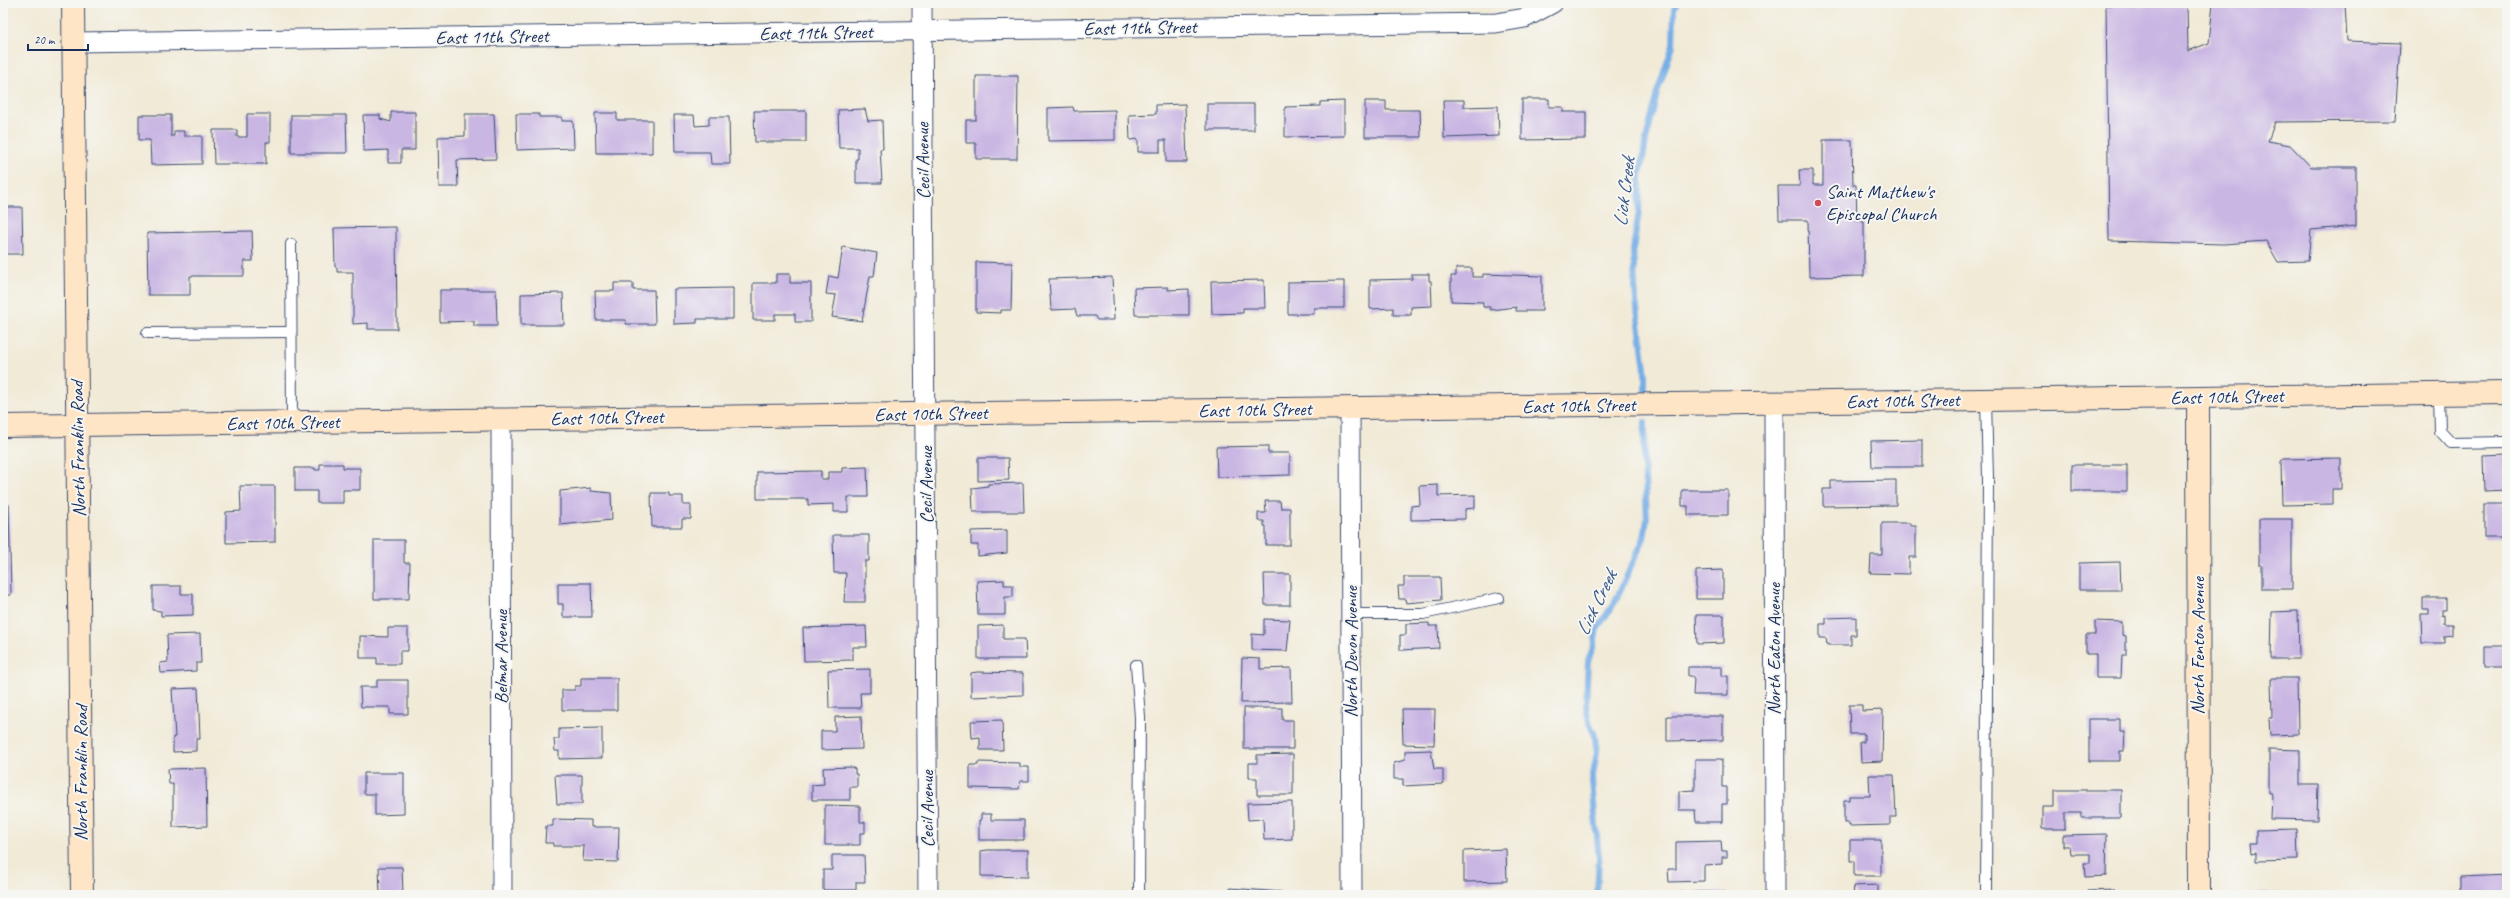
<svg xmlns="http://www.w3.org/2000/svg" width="2510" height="898" viewBox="0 0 2510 898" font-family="Caveat,sans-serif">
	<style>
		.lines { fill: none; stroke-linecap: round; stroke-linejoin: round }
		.stream { stroke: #77aee6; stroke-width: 6 }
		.building { fill: #c9b6e3 }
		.lane-casing { stroke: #3b4b70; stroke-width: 12 }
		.street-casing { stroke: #3b4b70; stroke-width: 21 }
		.secondary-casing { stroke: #3b4b70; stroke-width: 24 }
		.lane { stroke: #fff; stroke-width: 10 }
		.street { stroke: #fff; stroke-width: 19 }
		.secondary { stroke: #fde5c5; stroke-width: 22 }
		.poi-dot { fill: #d1495b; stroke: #f6f6f2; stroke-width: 1.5 }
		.labels { text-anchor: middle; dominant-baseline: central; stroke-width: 4; stroke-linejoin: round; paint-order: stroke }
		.street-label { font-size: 19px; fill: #1b2f5e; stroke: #f6f6f2 }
		.poi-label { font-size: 19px; fill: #1b2f5e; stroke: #f6f6f2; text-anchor: start }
		.water-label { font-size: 20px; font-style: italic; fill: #375587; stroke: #f6f6f2 }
	</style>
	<rect width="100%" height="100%" fill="#f6f6f2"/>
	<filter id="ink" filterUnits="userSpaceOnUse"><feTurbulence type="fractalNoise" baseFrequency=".025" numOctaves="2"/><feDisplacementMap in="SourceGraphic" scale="8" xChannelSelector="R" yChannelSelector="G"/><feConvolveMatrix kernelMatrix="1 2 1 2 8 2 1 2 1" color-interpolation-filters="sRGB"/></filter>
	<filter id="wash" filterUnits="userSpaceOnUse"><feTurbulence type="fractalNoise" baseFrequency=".012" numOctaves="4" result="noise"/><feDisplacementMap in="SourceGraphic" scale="16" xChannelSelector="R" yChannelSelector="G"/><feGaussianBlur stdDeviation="0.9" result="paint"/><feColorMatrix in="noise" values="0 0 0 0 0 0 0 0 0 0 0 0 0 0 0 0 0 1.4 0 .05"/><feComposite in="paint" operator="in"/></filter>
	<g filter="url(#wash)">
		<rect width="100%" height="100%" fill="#f1ead7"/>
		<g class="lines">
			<g class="stream">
				<path d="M1645,390v-21l-9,-68 -3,-51 6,-38 1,-39 6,-32 11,-48 16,-48 1,-36 3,-6"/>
				<path d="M1597,895l2,-36 -7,-78 5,-29 -3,-20 -5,-9 -3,-18 2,-44 6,-16 3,-16 18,-27 29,-64 3,-19 -3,-62 1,-35"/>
			</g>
		</g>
		<g id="blocks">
			<g class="building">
				<path d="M2213,3h132l2,38 53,2 -5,78 -120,1 -7,19 22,4 21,22h45v59l-45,4 -3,31 -30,1 -12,-21 -42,3 -115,-3 -3,-236 81,1 1,45 21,-8z"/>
				<path d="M976,76h42l-1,83h-41v-16h-10v-23h10z"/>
				<path d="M1522,99h27v8h14v5h23v27l-64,1z"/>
				<path d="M1443,100h21v7l34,-1 1,30 -55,2z"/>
				<path d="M1344,101v35l-59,1v-30l35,-1v-4z"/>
				<path d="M1365,101h21v9h34l1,27h-56z"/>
				<path d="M1185,104l2,58h-21v-22h-6v12h-22v-13l-8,1 -1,-25 27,-1v-9z"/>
				<rect x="1207" y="104" width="47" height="26"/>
				<path d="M1073,107l1,4 41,-1v30l-67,1v-33z"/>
				<path d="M865,109l3,12 14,-1 1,29h-3l2,34h-26v-24h2v-11h-19l-1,-38z"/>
				<path d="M754,111h52v31h-51z"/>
				<path d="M391,112h24v38h-14v13h-13v-13l-24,1 -1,-36h17v4l11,3z"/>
				<path d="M595,113h22v7h35v33h-56z"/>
				<path d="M247,114h23v28h-4v22h-52l-1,-34h24v7h10z"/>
				<path d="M465,114h29l2,45 -39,1 1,27h-19l-1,-50 27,-1z"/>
				<path d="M516,114h23v3h23v4h11l1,27 -57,2z"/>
				<path d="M139,115h32v21h3v-5h10v5h18v28l-51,1 -1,-25h-11z"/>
				<path d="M291,115h55l1,38h-56z"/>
				<path d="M674,115h20l1,11 14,-1v-8h20l1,47h-19l-1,-12h-35z"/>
				<path d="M1823,140h29l1,45h3l1,36h7v55l-55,1 -1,-57h-29l-1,-34h22l-1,-16h14v15h10z"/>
				<path d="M3,207h19l1,47h-20z"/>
				<path d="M396,227l1,102h-29v-6l-15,1v-52h-16v-5h-2l-1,-39z"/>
				<path d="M252,231l1,30h-9v15h-54v19h-42l-1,-62z"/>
				<path d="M843,247l34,6 -3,23h-4l-8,45 -30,-4 4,-22 -10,-1 3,-18 9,2z"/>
				<path d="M976,262l36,1 -1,47h-10v3l-25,-1z"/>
				<path d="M1456,268h16v9h11v-3l59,2v35h-26v-4l-26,3v-3h-7v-5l-32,-1v-25h5z"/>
				<path d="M776,274h14v9h21v39h-16v-8h-20v6h-22v-37h23z"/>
				<path d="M1412,274h17v7h2l1,25 -21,1v8h-18v-7l-23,1v-29l42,-1z"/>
				<path d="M1112,277l2,43h-17l-2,-4h-18l-2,-7 -24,1 -2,-31z"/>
				<path d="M1264,280l1,28h-22v5l-31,1 -1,-33z"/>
				<path d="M1344,281v27h-30v6h-26v-32z"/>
				<path d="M614,283h19v7h21l1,34h-29v-4h-30l-1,-29h19z"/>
				<path d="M1168,287v3l21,-1v26h-54l-1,-27z"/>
				<path d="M733,288v31h-36v4l-23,1v-35z"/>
				<path d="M440,290h56l1,36h-23v-5l-34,1z"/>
				<path d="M563,293l1,32h-43v-31z"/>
				<path d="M1922,440v27h-50l-1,-26z"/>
				<path d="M1268,446v7h22v22l-73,2 -1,-30z"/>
				<path d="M2507,455v35l-23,1 -1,-35z"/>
				<path d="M978,458h30l1,22 -31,1z"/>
				<path d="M2341,458v31h-9v15l-50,1 -1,-44 3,-2z"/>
				<path d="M320,464h23v4h17v22h-17v13h-26v-12h-22v-23h20v2h5z"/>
				<rect x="2072" y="465" width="55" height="26"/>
				<path d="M867,467l1,30h-20v15h-14v-8l-26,1v-6h-51v-27l64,-1v8h7v-7h14v-4z"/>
				<path d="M1896,480v25l-73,1v-17h8v-8z"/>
				<path d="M1023,483l1,29h-51l-1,-24 16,-2v-2z"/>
				<path d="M1438,485v11l37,-1v13l-10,1v10l-54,1v-14l9,-1 -1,-19z"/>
				<path d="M240,486h35v56l-49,1v-31l15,-1z"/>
				<path d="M591,488v3l20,2 1,27 -52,5v-34z"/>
				<path d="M1682,490h46v25h-40v-9h-6z"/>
				<path d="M651,493h18v3h14v9h8v14h-9v8h-30z"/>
				<path d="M1265,501h15l1,7h9v37h-24v-19h-2v-5h-6v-8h8z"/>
				<path d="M3,503l6,2 2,90h-8z"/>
				<rect x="2484" y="504" width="23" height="34"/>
				<path d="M2261,519h31v70h-30v-24h-3v-45z"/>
				<path d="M1882,523h28v3h6v31h-7v17l-39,-1 1,-18h11z"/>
				<path d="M1007,530v23l-29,3v-11h-7v-14z"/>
				<path d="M833,535h36v26h-4v41h-21l2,-29h-12z"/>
				<path d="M374,540h30v23h6l-1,36h-35z"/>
				<path d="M2120,562l1,28h-42v-27z"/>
				<path d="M1723,570v29h-27v-28z"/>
				<path d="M1264,574h26v31h-25z"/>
				<path d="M1404,577h36l1,23 -35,3 -1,-4h-6l-1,-13h6z"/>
				<path d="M1004,580v5h9v12h-8v18h-27l-1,-34z"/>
				<path d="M558,583h33l1,34h-29v-13h-5z"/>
				<path d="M153,586h28v8h12v21l-32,1v-5l-8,-1z"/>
				<path d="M2423,598h23v12h-4v6l2,-1v9h8v11l-8,1v7h-22l-1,-29h8v-4h-6z"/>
				<path d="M2298,611l1,48h-28l1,-47z"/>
				<path d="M1696,615h28v28l-27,1z"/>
				<path d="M1856,617v18h-5v10h-24l-1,-7h-6v-14h6v-6z"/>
				<path d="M1264,619l26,1 -3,31 -35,-1v-16l12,1z"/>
				<path d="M2095,621l27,1v13l4,1v19h-4l-1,23h-25v-24h-10v-19h9z"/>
				<path d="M1429,623v3h9l1,22 -39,2v-15h6v-11z"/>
				<path d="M1003,625v14h22l1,20h-48v-33z"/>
				<path d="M866,626l1,21h-14v13l-49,1 -1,-33z"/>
				<path d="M388,628h20v23h-8v13h-23v-6h-17v-22l28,1z"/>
				<path d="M200,634l1,29h-5v8l-35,2 -1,-10 8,-1 -1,-27z"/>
				<path d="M2484,646h21v3h2v23h-2v-5h-21z"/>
				<path d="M1242,658l18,1v10l31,-1 1,34 -51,1z"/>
				<path d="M1688,667h34v9h6v19h-35l1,-16 -2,-3h-4z"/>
				<path d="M870,669v24h-10l1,15h-32l-1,-38z"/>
				<path d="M977,672l46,1v22l-52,2v-24z"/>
				<path d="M581,678h36v32h-55v-20h13v-4h6z"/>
				<path d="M2271,678h26l1,56 -28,1 -1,-17h3z"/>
				<path d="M377,680h31v34h-18v-7h-29l-1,-20h17z"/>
				<path d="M198,688l2,51h-4v12l-23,1v-15h2l-3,-48z"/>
				<path d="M1849,705h13v6l21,-1 -1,51 -21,1 -1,-20h4v-8h-14z"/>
				<path d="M1244,708h38v12h11v29h-49z"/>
				<path d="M1402,709h33l-1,36 -31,-1z"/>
				<path d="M861,716l1,33 -41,1v-19h14v-14z"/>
				<path d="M1667,716h56v24l-56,1z"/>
				<path d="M2089,719h31v13h5l-1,19h-4v10h-31z"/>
				<path d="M1002,720l1,30h-23v-13l-8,1 -1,-17z"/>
				<path d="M602,728v30l-43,1v-8h-4l-1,-12h5v-10z"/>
				<path d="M2269,749l31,1v35h18l-1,35 -46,-1 1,-26h-3z"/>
				<path d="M1431,750l3,19h9v15l-40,2v-7h-9v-16l11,-3v-9z"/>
				<path d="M1293,754v41h-36v-17h-8v-15h8v-8z"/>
				<path d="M1695,759h27v28h5v17h-5v18h-26l-1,-12h-16v-19l16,-1z"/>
				<path d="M978,762l42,1v4h9v14h-9l-1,8 -49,-1v-23h8z"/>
				<path d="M851,767l4,2v5h2v13h-7v13h-38v-15l12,-1 -1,-16z"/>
				<path d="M206,768l1,58 -34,1v-43h-4l-1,-15z"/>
				<path d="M364,773h40v41l-29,1v-21h-11z"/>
				<path d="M555,775h27v29h-25z"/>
				<path d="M1869,775h25l2,42h-6v8l-41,1v-3h-5v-23h5v-4h21z"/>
				<path d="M2055,790h66v28h-40v-5h-16v16h-23v-22h13z"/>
				<path d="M1292,802v37l-28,1 -1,-21 -15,1 -1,-17z"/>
				<path d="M825,805l35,1v16h5v11h-5v12h-35z"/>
				<path d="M981,814h10v6h33v20h-45v-20h2z"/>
				<path d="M553,819l38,1v7h28l-1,35 -35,-1 1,-15h-31v-3h-8l1,-17h7z"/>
				<path d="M2297,829l1,31 -42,1v-9l-5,1 -1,-10h6v-13z"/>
				<path d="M2107,834l-1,42 -21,1 -1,-14h6v-9h-19l-1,-8h-7v-11z"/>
				<path d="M1850,840h31v36h-27v-15h-4z"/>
				<path d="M1721,841l1,10h5v6h-5v7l-18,1v16l-35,1 -1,-13h8v-27z"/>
				<path d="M1506,849l1,32 -43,1v-31z"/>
				<path d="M988,850h40v27l-47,-1v-25z"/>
				<path d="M832,855h32l1,27h-9v8h-33v-20h9z"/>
				<path d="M379,867h23l1,28h-23z"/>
				<path d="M2507,874v21h-46v-19z"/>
				<path d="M1878,885v10h-24l-1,-9z"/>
				<path d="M1230,888l51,4 -1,3h-50z"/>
				<path d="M2115,890v5h-29v-4z"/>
				<rect x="1681" y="892" width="44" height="3"/>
				<rect x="2251" y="893" width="41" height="2"/>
			</g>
		</g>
	</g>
	<g filter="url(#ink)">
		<use href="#blocks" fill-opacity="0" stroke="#3b4b70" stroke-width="1"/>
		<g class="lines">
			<defs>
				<g id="lane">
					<path d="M291,244l1,179"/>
					<path d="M147,333l144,-1"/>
					<path d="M2439,394l1,37 11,12 56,-1"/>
					<path d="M1351,614h72l76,-16"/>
					<path d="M1136,665l4,52 -1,178"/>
					<path d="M1986,895l2,-417 -2,-78"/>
				</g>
				<g id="street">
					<path d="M922,3l6,892"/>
					<path d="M74,42l1422,-19 29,-5 28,-15"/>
					<path d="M1774,403l1,492"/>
					<path d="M1350,409l2,486"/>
					<path d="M501,419l1,476"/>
				</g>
				<g id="secondary">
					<path d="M73,3l9,892"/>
					<path d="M2198,398l1,497"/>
					<path d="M3,426l2504,-33"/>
				</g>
			</defs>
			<use href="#lane" class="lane-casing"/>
			<use href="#street" class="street-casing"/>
			<use href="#secondary" class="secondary-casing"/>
			<use href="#lane" class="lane"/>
			<use href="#street" class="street"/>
			<use href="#secondary" class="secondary"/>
		</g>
	</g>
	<circle class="poi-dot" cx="1818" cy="203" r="4"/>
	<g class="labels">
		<g class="street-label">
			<text transform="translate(1140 28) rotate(-1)">East 11th Street</text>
			<text transform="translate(816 33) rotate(-1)">East 11th Street</text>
			<text transform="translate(492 37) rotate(-1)">East 11th Street</text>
			<text transform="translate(923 161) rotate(-91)">Cecil Avenue</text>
			<text transform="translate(2227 397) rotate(-1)">East 10th Street</text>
			<text transform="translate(1903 401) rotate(-1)">East 10th Street</text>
			<text transform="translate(1579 406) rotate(-1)">East 10th Street</text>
			<text transform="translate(1255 410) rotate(-1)">East 10th Street</text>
			<text transform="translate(931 414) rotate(-1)">East 10th Street</text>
			<text transform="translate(607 418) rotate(-1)">East 10th Street</text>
			<text transform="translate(283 423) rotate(-1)">East 10th Street</text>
			<text transform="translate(78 449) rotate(-91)">North Franklin Road</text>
			<text transform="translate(926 485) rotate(-90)">Cecil Avenue</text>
			<text transform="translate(2198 646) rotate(-90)">North Fenton Avenue</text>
			<text transform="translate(1774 649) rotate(-90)">North Eaton Avenue</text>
			<text transform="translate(1351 652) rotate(-90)">North Devon Avenue</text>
			<text transform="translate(501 657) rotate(-90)">Belmar Avenue</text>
			<text transform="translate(81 773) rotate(-90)">North Franklin Road</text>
			<text transform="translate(927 809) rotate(-90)">Cecil Avenue</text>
		</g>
		<g class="poi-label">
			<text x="1826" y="192">Saint Matthew's<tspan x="1826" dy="22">Episcopal Church</tspan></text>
		</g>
		<g class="water-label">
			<text transform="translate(1624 192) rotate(-83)">Lick Creek</text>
			<text transform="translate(1596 603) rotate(-64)">Lick Creek</text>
		</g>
	</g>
	<rect width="2510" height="898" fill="none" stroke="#f6f6f2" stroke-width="16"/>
	<path d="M28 44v6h60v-6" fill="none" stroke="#1b2f5e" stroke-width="2"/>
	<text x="34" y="44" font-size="12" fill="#1b2f5e" stroke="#f6f6f2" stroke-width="3" paint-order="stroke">20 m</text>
</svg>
